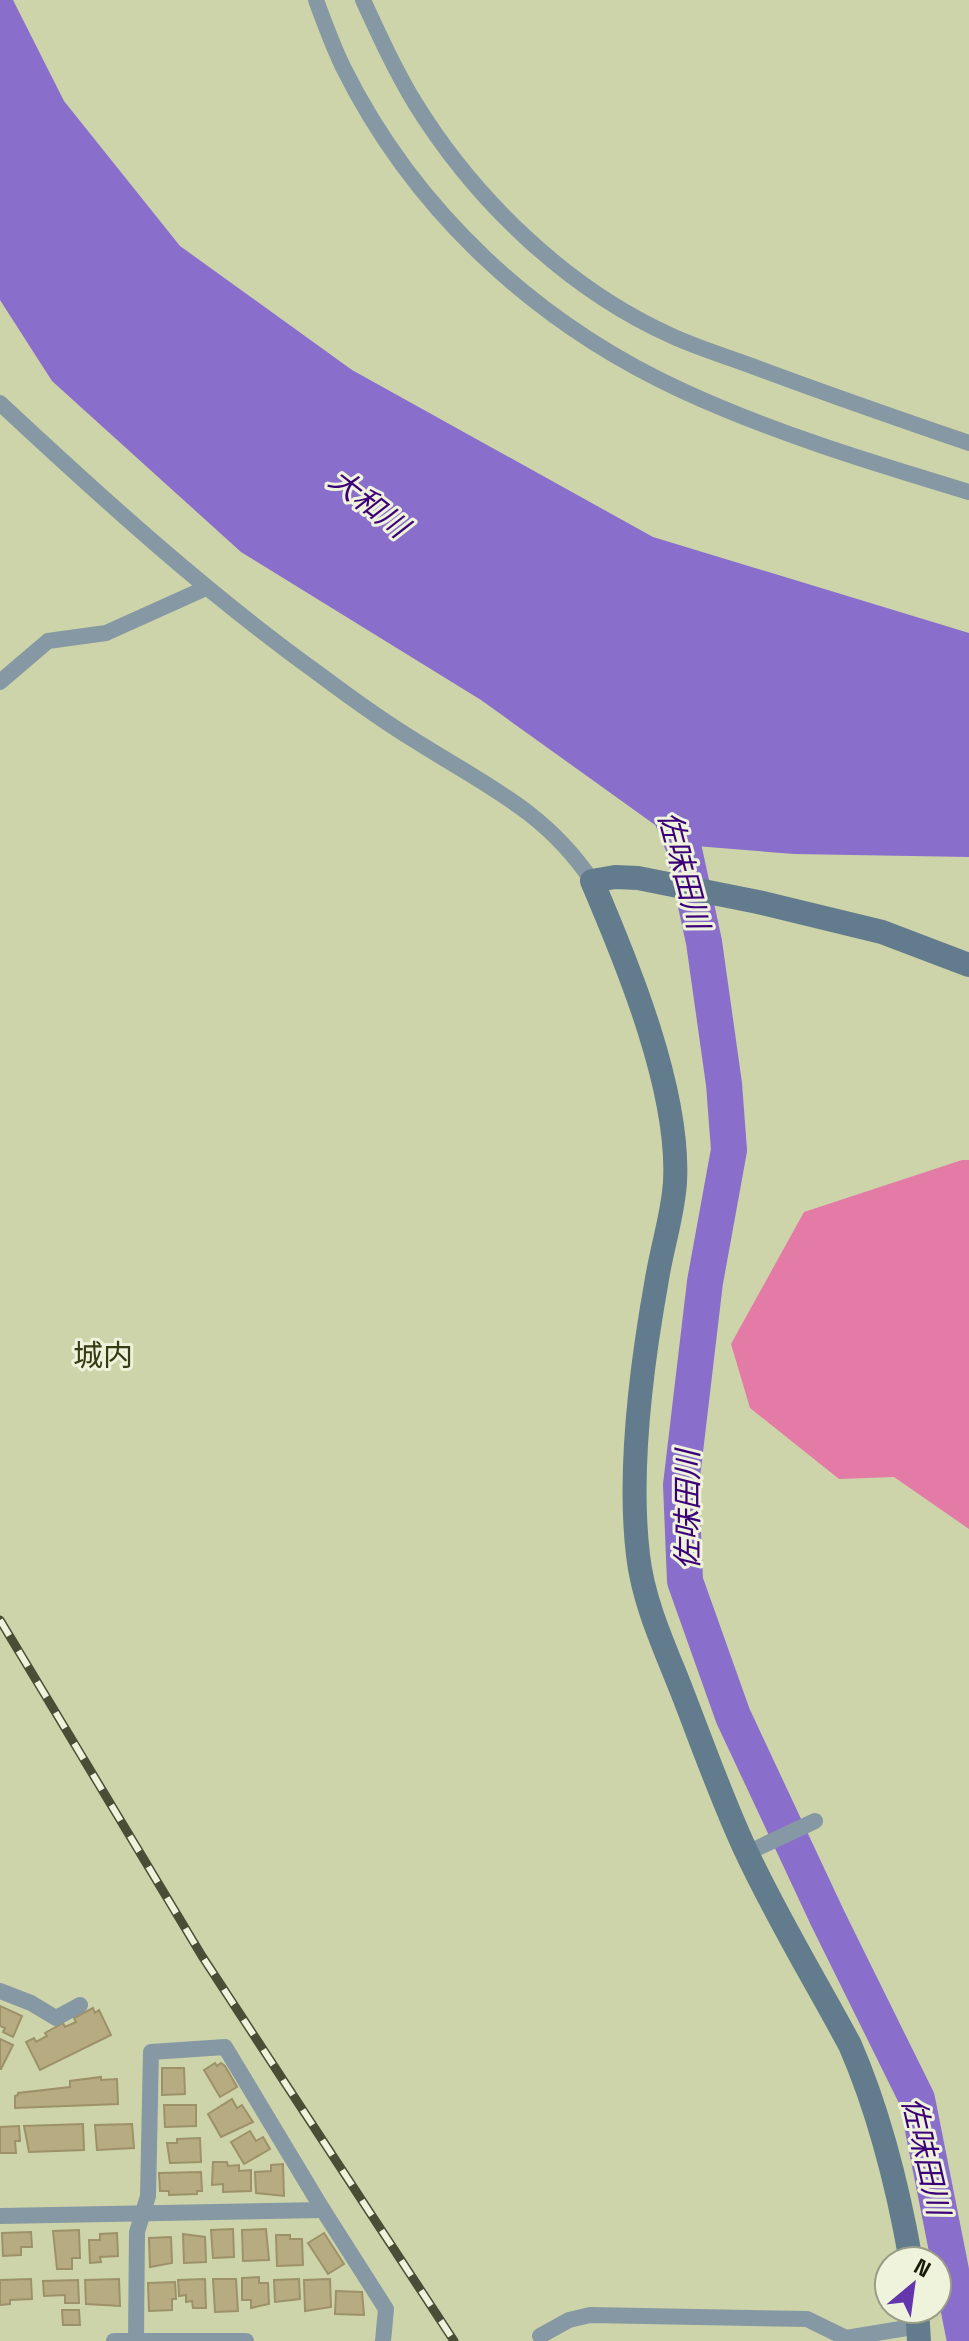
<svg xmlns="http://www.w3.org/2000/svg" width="969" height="2341" viewBox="0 0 969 2341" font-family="'Space Grotesk','Noto Sans JP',sans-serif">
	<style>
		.green { fill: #e47ba6 }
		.water { fill: #896ecc }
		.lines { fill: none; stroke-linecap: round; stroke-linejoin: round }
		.river { stroke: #896ecc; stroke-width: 36 }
		.building { fill: #b7ac81; stroke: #9c9168; stroke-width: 2 }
		.street { stroke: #8698a3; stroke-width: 16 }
		.secondary { stroke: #627c8d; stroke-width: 24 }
		.rail-casing { stroke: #4b4e37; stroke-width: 9 }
		.rail { stroke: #eff3dc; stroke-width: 6; stroke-dasharray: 18; stroke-linecap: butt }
		.labels { text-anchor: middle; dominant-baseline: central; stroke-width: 6; stroke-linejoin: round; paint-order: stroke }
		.water-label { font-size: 30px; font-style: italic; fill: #3b0079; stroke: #eff3dc }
		.neighbourhood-label { font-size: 30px; fill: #373b15; stroke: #eff3dc }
	</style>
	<rect width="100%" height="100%" fill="#cdd4a9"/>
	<path class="green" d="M962,1160h7v369l-75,-52 -55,2 -89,-71 -19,-64 73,-132z"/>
	<path class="water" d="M0,0h13l51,101 116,145 172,124 301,167 316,96v224l-175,-3 -111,-9 -202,-145 -240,-148 -189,-171 -52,-81z"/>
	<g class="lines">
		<path class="river" d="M665,801l18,44 21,97 20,142 5,66 -24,132 -24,203 4,96 48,135 95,203 89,180 48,242"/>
	</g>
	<g class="building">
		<path d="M0,2006l22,10 -9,21 -10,-5 2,-4 -5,-2z"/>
		<path d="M93,2008l2,5 4,-3 12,25 -71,35 -14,-28 8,-4 2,4 11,-6 -2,-3 18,-10 2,4 11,-5 -2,-4z"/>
		<path d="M0,2039l13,6 -12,24h-1z"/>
		<path d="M215,2063l2,3 4,-3 4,3 12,21 -17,10 -16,-27z"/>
		<path d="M162,2068h22l1,26 -23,1z"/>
		<path d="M101,2077v3l16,-1 1,25 -103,4v-12l3,-1v-2l52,-6v-6z"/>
		<path d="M232,2099l5,9 5,-3 11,17 -32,15 -13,-23z"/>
		<path d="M164,2105h32v21l-31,1z"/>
		<path d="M83,2124l1,26 -55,2 -5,-26z"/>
		<path d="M132,2124l2,24 -37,2 -2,-25z"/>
		<path d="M19,2126l1,15h-5l1,12h-16v-26z"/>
		<path d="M250,2131l6,10 7,-4 7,12 -26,15 -13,-22z"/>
		<path d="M200,2138l1,24 -31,1 -3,-20h10v-4z"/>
		<path d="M213,2162h14l1,4 11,-1v6l12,-1v21l-28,1v-8l-11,1z"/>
		<path d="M283,2164l1,32 -28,-3 -1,-21 16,-1v-6z"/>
		<path d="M201,2172l1,19h-5v3l-28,1v-4h-9l-1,-18z"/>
		<path d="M233,2229l1,28 -21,1 -2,-28z"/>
		<path d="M266,2229l3,31 -26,1 -1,-31z"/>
		<path d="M79,2230l1,28h-8v11h-15l-4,-38z"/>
		<path d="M31,2232l1,15h-11v8l-18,1 -1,-23z"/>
		<path d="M117,2233l1,23 -18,1 1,5 -11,1 -1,-23h11v-6z"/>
		<path d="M324,2233l20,31 -16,10 -20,-31z"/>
		<path d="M183,2234l22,3 1,25 -22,1z"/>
		<path d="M276,2235h14v4h12l1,26 -26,1z"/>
		<path d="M171,2237l1,26 -22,4 -1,-29z"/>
		<path d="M259,2277v6h9l1,21 -18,4v-8h-9v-22z"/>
		<path d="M31,2279l1,20 -22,1v4l-10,1v-25z"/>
		<path d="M119,2279l1,27 -34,-2 -1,-24z"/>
		<path d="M205,2279l1,29h-13l-1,-7 -6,1v-7l-7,1 -1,-16z"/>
		<path d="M213,2279h23l2,32 -23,1z"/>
		<path d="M299,2279l1,20 -25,3 -1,-22z"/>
		<path d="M330,2279l1,28 -26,4 -1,-31z"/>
		<path d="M78,2280l1,23h-14v-8l-21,1 -1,-15z"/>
		<path d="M175,2282l1,17h-4v11l-23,1 -1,-28z"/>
		<path d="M336,2291l26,1 2,23 -29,-1z"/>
		<path d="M62,2310h17l1,15h-17z"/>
	</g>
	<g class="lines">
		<g class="street">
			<path d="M316,0c8,22 17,46 27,67 72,145 194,257 340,324 91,42 190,72 286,101"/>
			<path d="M363,0c16,35 32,70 52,103 60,97 152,186 257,233 26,12 53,20 80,30 72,27 144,52 217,77"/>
			<path d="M0,403c102,95 205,189 319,271 32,24 65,48 100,69 68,43 127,69 173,138"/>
			<path d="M0,682l48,-41 58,-8 100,-45"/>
			<path d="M747,1853l68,-32"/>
			<path d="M0,1991l31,12 25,15 24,-13"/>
			<path d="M0,2216l323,-6"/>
			<path d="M540,2336l29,-16 21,-5 217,4 39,19 73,-12"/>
			<path d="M136,2340l1,-108 11,-36 3,-144 74,-5 98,163 63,99 -3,32"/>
			<path d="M114,2341h132"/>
		</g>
		<g class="secondary">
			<path d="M911,2261c-13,-74 -31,-147 -61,-216 -35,-65 -74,-129 -105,-196 -24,-52 -43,-106 -64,-160 -17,-43 -38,-88 -43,-134 -10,-84 4,-193 19,-276 5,-32 16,-64 18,-97 5,-91 -47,-217 -83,-301l23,-4 23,1 120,24 124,30 87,33"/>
			<path d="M917,2309l2,32"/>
		</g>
		<defs>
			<path id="rail" d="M0,1620l202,336 252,385"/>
		</defs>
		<use href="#rail" class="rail-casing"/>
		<use href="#rail" class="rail"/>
	</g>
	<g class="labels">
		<g class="water-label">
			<text transform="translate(369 503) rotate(38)">大和川</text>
			<text transform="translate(684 870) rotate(75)">佐味田川</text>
			<text transform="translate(687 1510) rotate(-90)">佐味田川</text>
			<text transform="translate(926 2156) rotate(77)">佐味田川</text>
		</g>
		<g class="neighbourhood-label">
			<text x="103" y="1355">城内</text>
		</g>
	</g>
	<g transform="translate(913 2285) rotate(29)"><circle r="38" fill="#eff3dc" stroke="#999d88" stroke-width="2"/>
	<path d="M0-6L14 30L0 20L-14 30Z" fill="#6336ae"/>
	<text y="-12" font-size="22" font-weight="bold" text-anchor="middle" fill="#191b0b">N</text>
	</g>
</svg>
